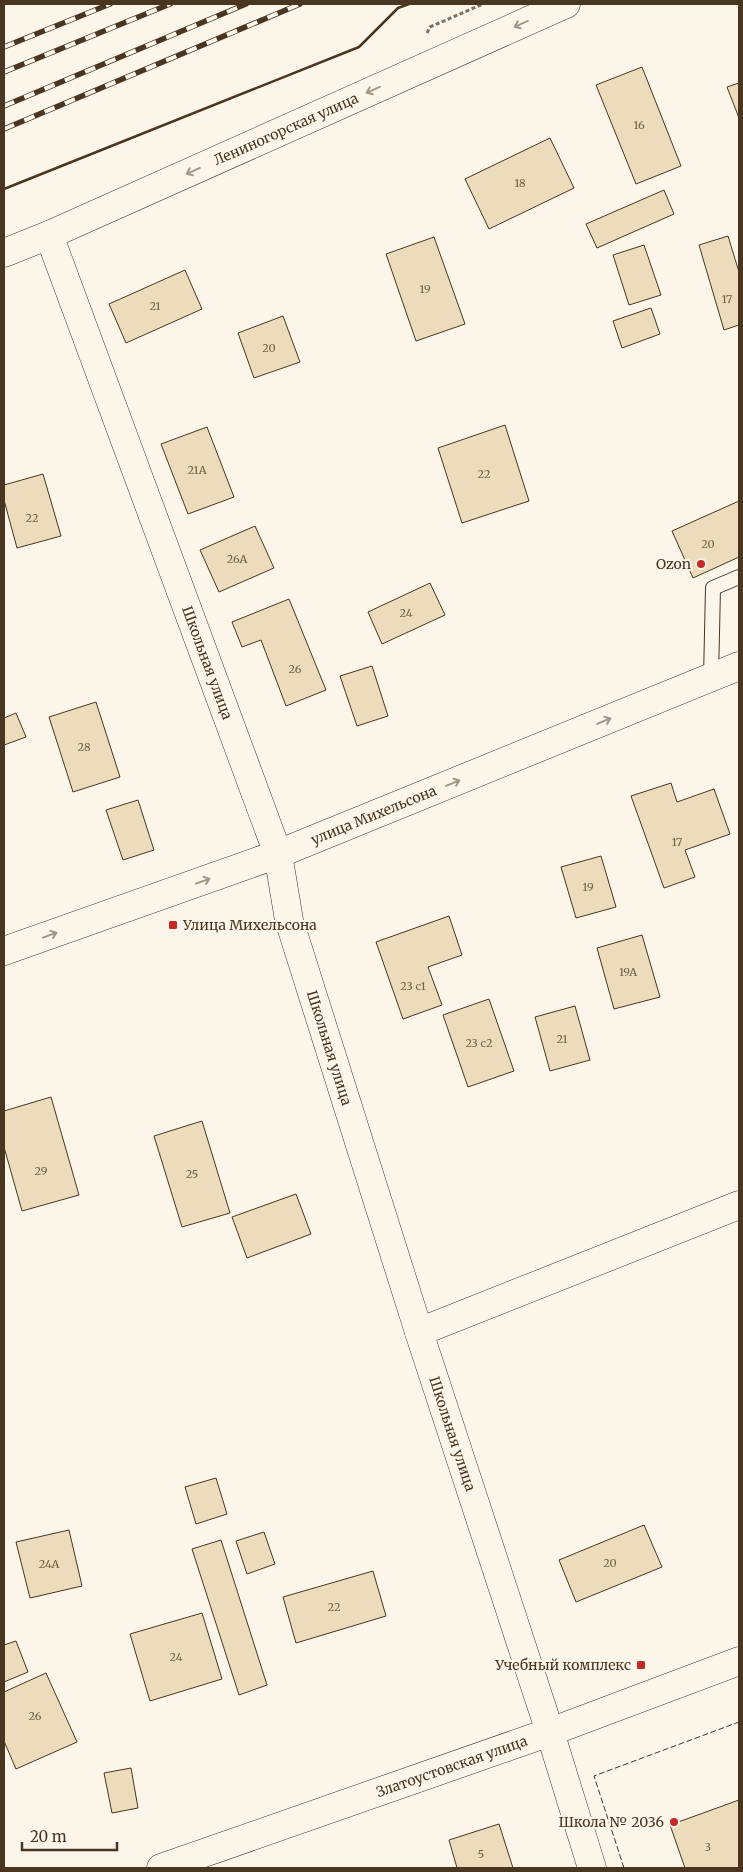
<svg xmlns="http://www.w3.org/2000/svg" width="743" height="1872" viewBox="0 0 743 1872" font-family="Merriweather,serif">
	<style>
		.building { fill: #ecdcbc; stroke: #4a3520 }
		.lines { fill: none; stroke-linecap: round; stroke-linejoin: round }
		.lane-casing { stroke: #4a3520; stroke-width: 16 }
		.street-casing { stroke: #4a3520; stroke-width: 29 }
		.secondary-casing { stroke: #4a3520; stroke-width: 29 }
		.path { stroke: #7f6f5c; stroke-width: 3; stroke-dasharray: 4 2.5; stroke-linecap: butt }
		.lane { stroke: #fbf6e9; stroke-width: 14 }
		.street { stroke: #fbf6e9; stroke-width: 28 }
		.secondary { stroke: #fbf6e9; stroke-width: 28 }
		.rail-casing { stroke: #4a3520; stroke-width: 5.5 }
		.rail { stroke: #fbf6e9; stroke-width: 4; stroke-dasharray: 11; stroke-linecap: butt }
		.fence { stroke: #4a3520; stroke-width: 1; stroke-dasharray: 6 2.5; stroke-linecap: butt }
		.wall { stroke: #4a3520; stroke-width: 2.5 }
		.oneway { stroke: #a29684 }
		.poi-dot { fill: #c62828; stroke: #fbf6e9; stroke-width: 2 }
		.labels { text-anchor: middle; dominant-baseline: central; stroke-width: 4; stroke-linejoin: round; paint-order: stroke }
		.number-label { font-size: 11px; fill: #725f47 }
		.street-label { font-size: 14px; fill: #4a3520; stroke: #fbf6e9 }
		.poi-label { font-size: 14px; fill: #4a3520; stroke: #fbf6e9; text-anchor: end }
	</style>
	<rect width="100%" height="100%" fill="#fbf6e9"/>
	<g class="building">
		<path d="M642,67l39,99 -45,18 -40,-99z"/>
		<path d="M739,83v35l-12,-31z"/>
		<path d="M550,138l24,50 -85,41 -24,-50z"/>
		<path d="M664,190l10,24 -77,34 -11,-24z"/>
		<path d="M728,236l11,36v53l-15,5 -25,-85z"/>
		<path d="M434,237l31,87 -49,17 -30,-87z"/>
		<path d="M644,245l17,50 -32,10 -16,-50z"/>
		<path d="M185,270l17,39 -76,34 -17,-39z"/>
		<path d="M651,308l9,26 -38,14 -9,-27z"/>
		<path d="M283,316l17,46 -46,16 -16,-45z"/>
		<path d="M505,425l24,76 -67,22 -24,-75z"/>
		<path d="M207,427l27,70 -46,17 -27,-70z"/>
		<path d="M43,474l18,62 -44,12 -13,-48v-15z"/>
		<path d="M739,501v56l-46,21 -21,-47z"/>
		<path d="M255,526l19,42 -55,24 -19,-42z"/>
		<path d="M430,583l15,32 -63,29 -14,-32z"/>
		<path d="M289,599l37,91 -40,16 -25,-66 -19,7 -10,-25z"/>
		<path d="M372,666l16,50 -31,10 -17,-50z"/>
		<path d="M96,702l24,75 -47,15 -24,-75z"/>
		<path d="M16,713l10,24 -22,8v-27z"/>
		<path d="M671,783l6,19 37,-13 16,45 -45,16 10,27 -31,11 -33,-92z"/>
		<path d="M138,800l16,50 -31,10 -17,-50z"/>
		<path d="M601,856l15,51 -40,11 -15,-51z"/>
		<path d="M449,916l13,39 -34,12 14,38 -39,14 -27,-77z"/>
		<path d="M642,935l18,62 -46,12 -17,-61z"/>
		<path d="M489,999l25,72 -46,16 -25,-72z"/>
		<path d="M575,1006l15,54 -40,11 -15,-54z"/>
		<path d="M51,1097l28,98 -57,16 -18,-64v-36z"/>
		<path d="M202,1121l28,92 -48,14 -28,-91z"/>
		<path d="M296,1194l15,40 -64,24 -15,-41z"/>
		<path d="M216,1478l11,36 -31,10 -11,-37z"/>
		<path d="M644,1525l18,42 -86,35 -17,-42z"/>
		<path d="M69,1530l13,56 -52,12 -14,-56z"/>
		<path d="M264,1532l11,32 -28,10 -11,-33z"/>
		<path d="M221,1540l46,145 -28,10 -47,-146z"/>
		<path d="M373,1571l13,45 -90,27 -13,-46z"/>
		<path d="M202,1613l20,66 -72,22 -20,-67z"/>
		<path d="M16,1641l12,31 -24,10v-37z"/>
		<path d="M46,1673l31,69 -61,27 -12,-28v-49z"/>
		<path d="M131,1768l7,40 -26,5 -8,-40z"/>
		<path d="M739,1800v68h-54l-15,-43z"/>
		<path d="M499,1824l14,44h-56l-8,-28z"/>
	</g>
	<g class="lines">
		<defs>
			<path id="lane" d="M711,678l2,-90 26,-11"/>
			<g id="street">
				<path id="s1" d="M49,235l229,619 11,66 130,412 131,400 42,136"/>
				<path d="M419,1332l320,-127"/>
				<path id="s2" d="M161,1868l389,-136 189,-71"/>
			</g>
			<g id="secondary">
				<path id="s3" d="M4,253l45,-18 517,-231"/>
				<path id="s4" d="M4,951l274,-97 461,-188"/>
			</g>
		</defs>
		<use href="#lane" class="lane-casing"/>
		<use href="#street" class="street-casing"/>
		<use href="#secondary" class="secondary-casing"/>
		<path class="path" d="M427,33l3,-6 53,-23"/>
		<use href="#lane" class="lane"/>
		<use href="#street" class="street"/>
		<use href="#secondary" class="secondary"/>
		<defs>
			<g id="rail">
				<path d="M4,47l106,-43"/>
				<path d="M4,72l166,-68"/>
				<path d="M4,106l242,-102"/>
				<path d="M4,129l296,-125"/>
			</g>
		</defs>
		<use href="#rail" class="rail-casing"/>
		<use href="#rail" class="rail"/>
		<path class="fence" d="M624,1868l-30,-92 145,-54"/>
		<path class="wall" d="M4,189l355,-142 39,-39 11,-4"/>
	</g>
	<defs><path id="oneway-shaft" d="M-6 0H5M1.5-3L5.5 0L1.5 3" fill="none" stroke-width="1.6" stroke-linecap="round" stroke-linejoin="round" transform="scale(1.25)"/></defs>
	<g class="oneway">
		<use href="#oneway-shaft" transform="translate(521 24) rotate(156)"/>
		<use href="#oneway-shaft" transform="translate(373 90) rotate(156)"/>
		<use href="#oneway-shaft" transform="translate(193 171) rotate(156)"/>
		<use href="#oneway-shaft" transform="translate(604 721) rotate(-22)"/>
		<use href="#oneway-shaft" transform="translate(453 783) rotate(-22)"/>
		<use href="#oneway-shaft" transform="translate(203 881) rotate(-20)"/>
		<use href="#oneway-shaft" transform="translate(50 935) rotate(-20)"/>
	</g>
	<g class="poi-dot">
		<circle cx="701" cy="564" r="5"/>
		<rect x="168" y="920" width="10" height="10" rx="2.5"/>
		<rect x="636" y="1660" width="10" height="10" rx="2.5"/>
		<circle cx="674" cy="1822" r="5"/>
	</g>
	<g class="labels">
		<g class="number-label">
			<text x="639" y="125">16</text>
			<text x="520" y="183">18</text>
			<text x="425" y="289">19</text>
			<text x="727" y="299">17</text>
			<text x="155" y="306">21</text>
			<text x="269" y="348">20</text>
			<text x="197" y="470">21А</text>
			<text x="484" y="474">22</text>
			<text x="32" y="518">22</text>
			<text x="708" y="544">20</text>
			<text x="237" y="559">26А</text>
			<text x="406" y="613">24</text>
			<text x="295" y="669">26</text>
			<text x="84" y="747">28</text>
			<text x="677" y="842">17</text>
			<text x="588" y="887">19</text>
			<text x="628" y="972">19А</text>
			<text x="413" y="986">23 с1</text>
			<text x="562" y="1039">21</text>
			<text x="479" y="1043">23 с2</text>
			<text x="41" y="1171">29</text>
			<text x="192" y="1174">25</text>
			<text x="610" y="1563">20</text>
			<text x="49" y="1564">24А</text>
			<text x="334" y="1607">22</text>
			<text x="176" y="1657">24</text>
			<text x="35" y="1716">26</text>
			<text x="708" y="1847">3</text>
			<text x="481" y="1854">5</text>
		</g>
		<g class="street-label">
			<text stroke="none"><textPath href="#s3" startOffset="308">Лениногорская улица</textPath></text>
			<text stroke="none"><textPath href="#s1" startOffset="456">Школьная улица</textPath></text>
			<text stroke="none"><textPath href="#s4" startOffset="394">улица Михельсона</textPath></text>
			<text stroke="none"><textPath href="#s1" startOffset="861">Школьная улица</textPath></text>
			<text stroke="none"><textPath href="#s1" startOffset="1266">Школьная улица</textPath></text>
			<text stroke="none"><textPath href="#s2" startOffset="308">Златоустовская улица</textPath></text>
		</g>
		<g class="poi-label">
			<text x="691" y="564">Ozon</text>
			<text x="183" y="925" text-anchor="start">Улица Михельсона</text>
			<text x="631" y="1665">Учебный комплекс</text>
			<text x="664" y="1822">Школа № 2036</text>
		</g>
	</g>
	<rect width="743" height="1872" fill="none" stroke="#4a3520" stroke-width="10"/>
	<path d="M22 1842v8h95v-8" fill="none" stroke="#4a3520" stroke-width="2.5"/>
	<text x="30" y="1842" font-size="15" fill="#4a3520" stroke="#fbf6e9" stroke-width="4" paint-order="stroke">20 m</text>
</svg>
